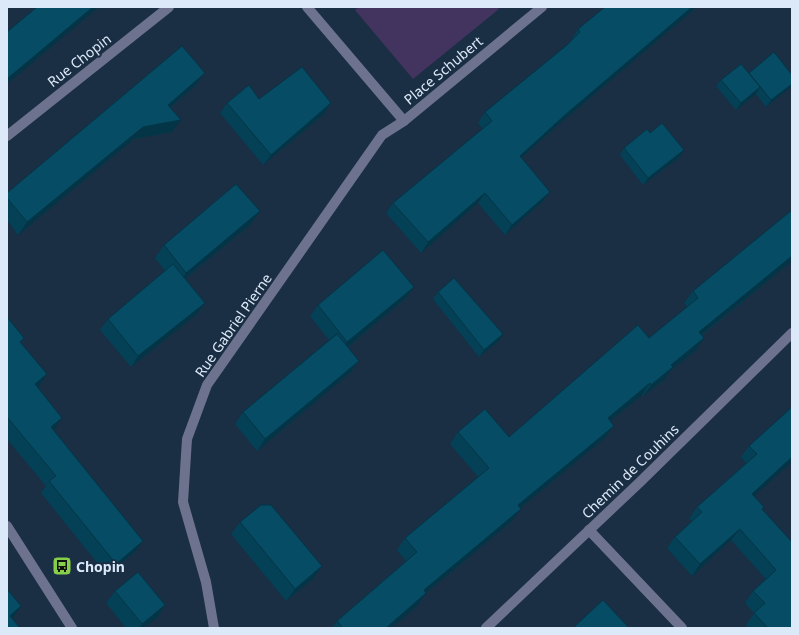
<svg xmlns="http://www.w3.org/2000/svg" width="799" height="635" viewBox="0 0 799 635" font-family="'Noto Sans',sans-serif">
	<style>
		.green { fill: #43345f }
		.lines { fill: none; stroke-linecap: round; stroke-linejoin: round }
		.minor { stroke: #6d738e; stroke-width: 10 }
		.wall { fill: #044156 }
		.shaded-wall { fill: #043546 }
		.building { fill: #054c64; stroke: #043546 }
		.labels { text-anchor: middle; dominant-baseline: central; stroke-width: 4; stroke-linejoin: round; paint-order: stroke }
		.street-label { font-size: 14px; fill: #dce9f8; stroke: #1a2e44 }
		.poi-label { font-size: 14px; font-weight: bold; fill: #dce9f8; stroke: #1a2e44; text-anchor: start }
	</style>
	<rect width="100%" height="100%" fill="#1a2e44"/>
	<path class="green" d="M359,7h138l2,2 -86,70 -58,-69z"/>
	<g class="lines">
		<g class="minor">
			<path d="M307,7l97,114 138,-114"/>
			<path d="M7,136l162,-129"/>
			<path d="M7,526l65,102"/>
			<path d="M589,530l93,98"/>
			<path d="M214,628l-8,-46 -23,-80 4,-63 20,-54 175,-250 22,-14"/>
			<path d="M486,628l154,-146 152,-149"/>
		</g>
	</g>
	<g class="wall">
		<path d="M605,7h92l-139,118 -37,33 29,34 -8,10 -37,33 -27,-32 -57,50 -35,-40 7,-10 90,-74 -5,-6 7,-11 82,-67 5,-5h-1l7,-11z"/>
		<path d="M748,73l44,11v2l-26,21 -10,-13 -20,16 -20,-24 5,-6z"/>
		<path d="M196,85l-26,23 2,24 -38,7 -116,96 -11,-15v-27z"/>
		<path d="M259,99l72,4 -7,11 -61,51 -43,-52 7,-10z"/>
		<path d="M650,133l30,24 -37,28 -23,-30 4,-7z"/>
		<path d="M260,211l-9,13 -66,55 20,24 -8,11 -66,53 -31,-37 8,-11 57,-48 -10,-13 9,-13z"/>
		<path d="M791,262l-89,73 2,3 -8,12 -26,21 -5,8 -22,17 -1,-1 -32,26 -5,17 -85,70 -8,13 -86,72 -8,12 -26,23h-60l5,-7 69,-60 -9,-11 8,-12 73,-61 -28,-33 8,-12 51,5 140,-99 38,-31 -3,-4 9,-12z"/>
		<path d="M414,287l-8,11 -58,49 11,14 -9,12 -93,78 -22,-27 8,-12 86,-72 -19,-24 8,-11z"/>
		<path d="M438,292l61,49 -20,16 -46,-58z"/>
		<path d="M7,317l17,21 -3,4 18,44 -1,1 16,43 89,111 -8,11 -28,23 -66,-82 5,-7 -39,-47z"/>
		<path d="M792,407l-38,89 8,13 30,119h-44l-2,-3 8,-12 -9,-10 8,-12 13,-12 -35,-39 -39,36 -25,-28 8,-11 17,-16 -3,-2 8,-12 49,-44 -5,-6 8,-11z"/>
		<path d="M240,522l82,44 -9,13 -27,22 -55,-67z"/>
		<path d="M115,591l50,14 -8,13 -14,10h-17l-20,-25z"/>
	</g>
	<g class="shaded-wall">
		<path d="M93,7h6l-92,77v-5z"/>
		<path d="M692,7h5l-139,118 -46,41 8,-10 45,-41z"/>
		<path d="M205,73l-9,12 -37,32 9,-12z"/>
		<path d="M792,84l-1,3 -25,20 5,-7z"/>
		<path d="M760,87l-4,7 -20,16 5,-7z"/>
		<path d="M331,103l-7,11 -61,51 8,-10z"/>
		<path d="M181,120l-9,12 -38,7 -116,96 9,-13 116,-95z"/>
		<path d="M684,150l-4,7 -37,28 5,-7z"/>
		<path d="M550,192l-8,10 -37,33 7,-10z"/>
		<path d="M485,193l-7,10 -57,50 7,-11z"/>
		<path d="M260,211l-9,13 -74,61 9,-12z"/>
		<path d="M792,256v5l-1,1 -100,81 8,-11z"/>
		<path d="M414,287l-8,11 -67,56 8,-12z"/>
		<path d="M205,303l-8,11 -66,53 7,-11z"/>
		<path d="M503,334l-4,7 -20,16 5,-7z"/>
		<path d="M704,338l-8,12 -26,21 -5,8 -22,17 8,-11 20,-20z"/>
		<path d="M359,361l-9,12 -93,78 8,-12z"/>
		<path d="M47,374l-8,12 -12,10 8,-12z"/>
		<path d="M650,383l-8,12 -43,35 9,-12z"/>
		<path d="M62,418l-8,12 -11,9 8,-12z"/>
		<path d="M614,426l-9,12 -96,79 9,-12z"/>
		<path d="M792,457v5l-48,43 8,-11z"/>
		<path d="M521,509l-9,12 -97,81 9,-12z"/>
		<path d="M740,529l-9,11 -39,36 8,-12z"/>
		<path d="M143,541l-8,11 -28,23 9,-11z"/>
		<path d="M322,566l-9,13 -27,22 9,-12z"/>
		<path d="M426,593l-8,12 -26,23h-6z"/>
		<path d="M165,605l-8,13 -14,10h-4l3,-4z"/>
		<path d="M21,606l-8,12 -6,6 3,-8z"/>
	</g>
	<g class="building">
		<path d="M37,7h56l-86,72v-47z"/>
		<path d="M605,7h87l-127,108 -45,41 30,36 -38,33 -27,-32 -57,49 -35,-39 99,-82 -7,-9 82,-67 13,-13 -2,-3z"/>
		<path d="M182,46l23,27 -37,32 13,15 -38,7 -116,95 -20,-24v-5z"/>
		<path d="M774,52l18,23v9l-21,16 -22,-27z"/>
		<path d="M741,64l19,23 -19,16 -20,-23z"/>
		<path d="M302,67l29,36 -60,52 -44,-52 22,-18 10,14z"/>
		<path d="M662,123l22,27 -36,28 -24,-30 23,-19 3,4z"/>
		<path d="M236,184l24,27 -74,62 -22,-28z"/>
		<path d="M792,210v46l-93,76 5,6 -33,27 2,2 -22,18 -1,-2 -42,35 6,8 -96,79 3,4 -97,81 2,3 -40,35h-43l-6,-7 80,-69 -12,-14 84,-70 -31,-36 27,-23 24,28 129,-112 11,13 49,-40 -5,-7z"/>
		<path d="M383,250l31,37 -67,55 -29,-37z"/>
		<path d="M173,264l32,39 -67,53 -30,-37z"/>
		<path d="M454,278l49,56 -19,16 -46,-58z"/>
		<path d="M7,317l17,21 -4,4 27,32 -12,10 27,34 -11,9 92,114 -27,23 -67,-83 7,-5 -49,-59z"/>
		<path d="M337,334l22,27 -94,78 -22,-27z"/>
		<path d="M792,407v50l-40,37 12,13 -2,2 30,33v86h-24l-14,-15 11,-10 -12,-12 23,-21 -36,-41 -40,35 -25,-27 27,-25 -5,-5 60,-53 -8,-8z"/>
		<path d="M261,505h10l51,61 -27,23 -55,-67z"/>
		<path d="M138,572l27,33 -23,19 -27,-33z"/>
		<path d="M7,589l14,17 -11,10 10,12h-13z"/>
		<path d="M603,600l26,28h-56z"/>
	</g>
	<defs>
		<symbol id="bus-square" viewBox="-11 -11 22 22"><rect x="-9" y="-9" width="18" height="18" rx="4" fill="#87cf4b" stroke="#1a2e44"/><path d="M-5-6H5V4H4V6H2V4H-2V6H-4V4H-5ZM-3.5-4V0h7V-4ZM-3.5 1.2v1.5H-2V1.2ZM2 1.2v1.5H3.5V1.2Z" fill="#111"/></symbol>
	</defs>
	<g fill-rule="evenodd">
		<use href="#bus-square" x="51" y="555" width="22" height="22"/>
	</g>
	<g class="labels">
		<g class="street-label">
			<text transform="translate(79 60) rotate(-38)">Rue Chopin</text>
			<text transform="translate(443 70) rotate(-40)">Place Schubert</text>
			<text transform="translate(233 325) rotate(-55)">Rue Gabriel Pierne</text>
			<text transform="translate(630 471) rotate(-44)">Chemin de Couhins</text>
		</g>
		<g class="poi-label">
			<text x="76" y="566">Chopin</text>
		</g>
	</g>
	<rect width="799" height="635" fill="none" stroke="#dce9f8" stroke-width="16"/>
</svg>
